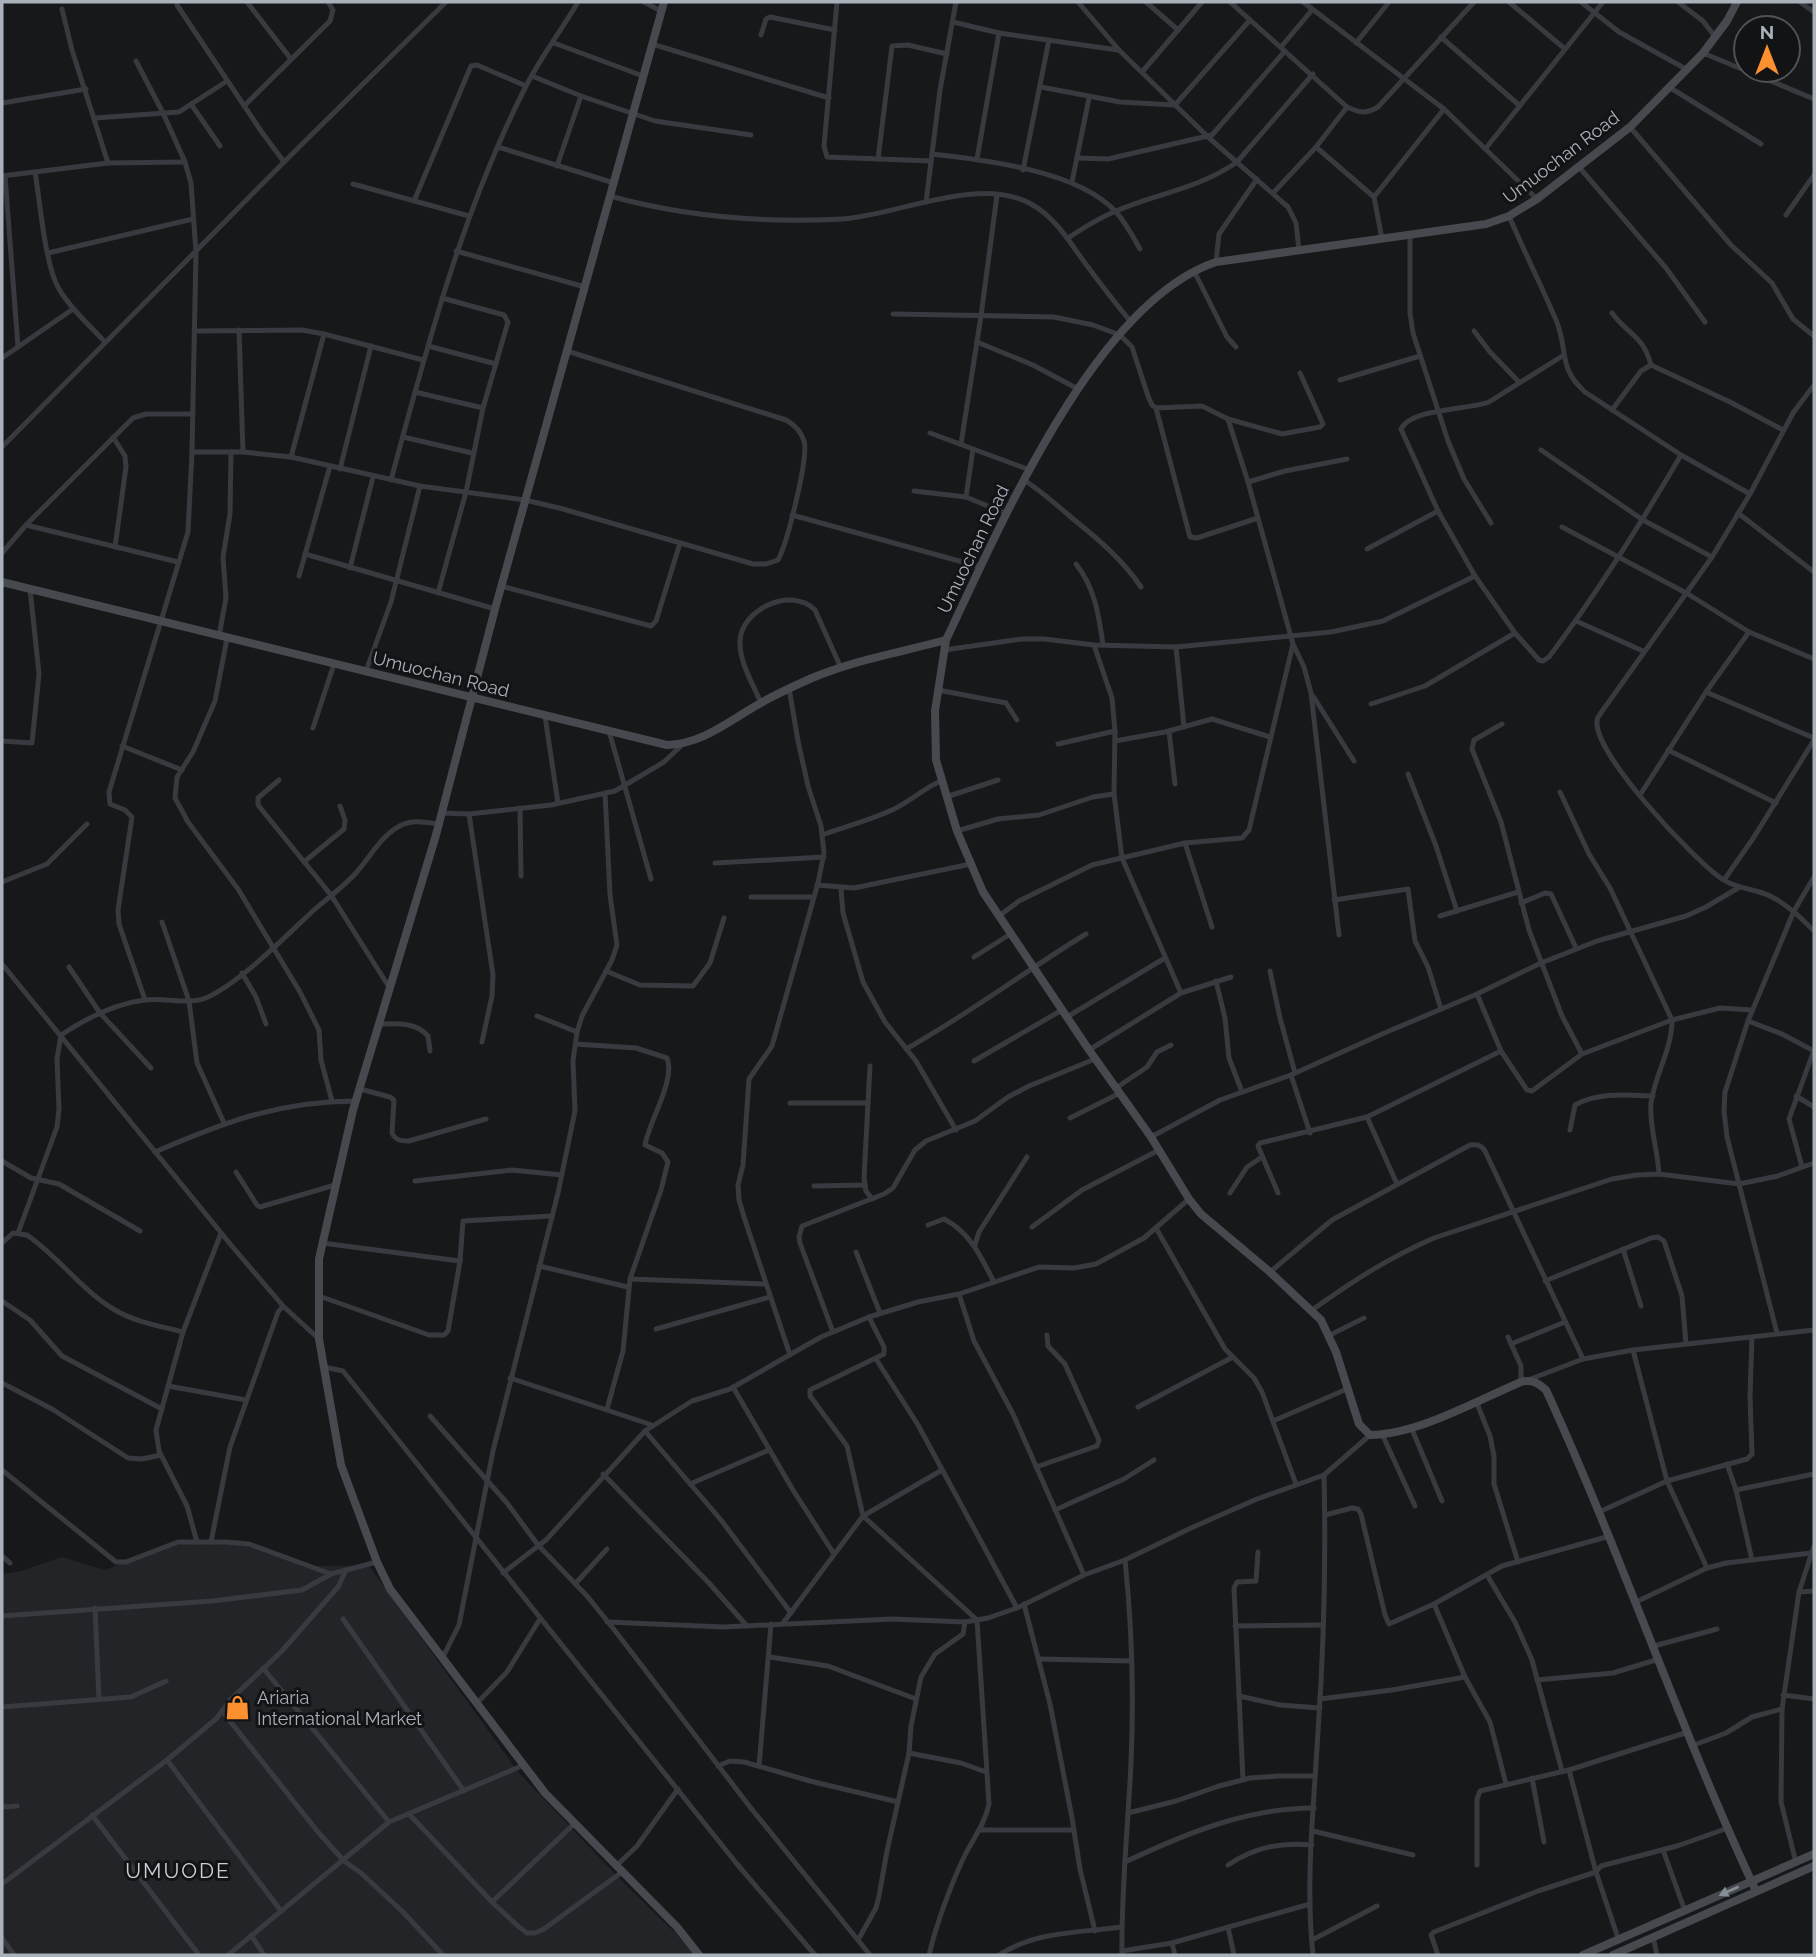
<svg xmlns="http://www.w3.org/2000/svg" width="1816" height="1957" viewBox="0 0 1816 1957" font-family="Raleway,sans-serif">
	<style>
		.built { fill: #232427 }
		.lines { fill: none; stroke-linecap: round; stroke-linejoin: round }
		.street { stroke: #383a3f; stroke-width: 5 }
		.secondary { stroke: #464a4f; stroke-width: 8 }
		.oneway { fill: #868d95 }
		.labels { text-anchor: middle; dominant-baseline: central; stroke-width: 6; stroke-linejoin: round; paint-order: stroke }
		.street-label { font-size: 18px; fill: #a9b1ba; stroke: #121315 }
		.poi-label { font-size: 18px; fill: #a9b1ba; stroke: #121315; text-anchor: start }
		.quarter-label { font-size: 21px; letter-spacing: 2px; fill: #cacfd6; stroke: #121315 }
	</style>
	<rect width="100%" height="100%" fill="#17181a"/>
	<path class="built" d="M228,1540l85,26h56l150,207 100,105 79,77h-696v-381l19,-3 41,-14 43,13 67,-25z"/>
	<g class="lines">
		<g class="street">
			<path d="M247,2l44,57"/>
			<path d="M644,2l17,9"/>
			<path d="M837,2l-13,144 3,11 104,4"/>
			<path d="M1078,2l41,48 89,87 80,70 8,16 3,27"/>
			<path d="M1146,2l32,28"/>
			<path d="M1230,2l117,105c13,6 19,7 31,0l96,-105"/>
			<path d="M1303,2l141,107 93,90"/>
			<path d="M1509,2l56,47"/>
			<path d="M1581,2l38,30 67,37"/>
			<path d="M1678,2l25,19 13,17"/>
			<path d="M1800,2l14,10"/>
			<path d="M177,5l84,126 23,31"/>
			<path d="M62,9l10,41 36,113"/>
			<path d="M953,22l46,11 119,17"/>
			<path d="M761,35l5,-16 4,-2 65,13"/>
			<path d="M1441,37l79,69"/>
			<path d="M554,43l89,33"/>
			<path d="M1356,43l33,-41"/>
			<path d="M652,44l177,54"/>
			<path d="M1281,47l31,-37"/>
			<path d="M1703,53l111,46"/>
			<path d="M136,61l27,52 22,49 6,21 5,69 -4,200 -4,80 -79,260 1,12 15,6 7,7 -14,93 1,14 26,76"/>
			<path d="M1142,72l60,-70"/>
			<path d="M532,76l49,20 74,25 96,14"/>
			<path d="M1041,87l79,15 55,3 75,-85"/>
			<path d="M1669,87l92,57"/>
			<path d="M2,103l84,-14"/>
			<path d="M191,104l29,42"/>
			<path d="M244,106l86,-85 3,-11 -5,-8"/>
			<path d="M95,118l84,-6 48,-31"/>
			<path d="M1630,127l101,118 41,38 21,36 21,17"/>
			<path d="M498,147l116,36"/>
			<path d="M1316,147l58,50 8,42"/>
			<path d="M1486,148l117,-146"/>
			<path d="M932,154c54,6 147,17 184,58 10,11 17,25 24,37"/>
			<path d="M1077,158l31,1 104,-24 73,-84"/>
			<path d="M878,159l14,-113 16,-1 39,9"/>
			<path d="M977,159l22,-126"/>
			<path d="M557,166l24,-70"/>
			<path d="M1579,167l87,101 39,54"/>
			<path d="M1023,170l26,-130"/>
			<path d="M35,172c5,29 10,94 24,117 12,20 30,36 46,53"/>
			<path d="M2,176l106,-13 77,-1"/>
			<path d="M5,176l13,171"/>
			<path d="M1072,182l17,-84"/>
			<path d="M353,184l116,32"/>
			<path d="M1274,192l42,-45 31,-40"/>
			<path d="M610,196c75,21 154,27 233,23 55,-4 136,-44 188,-15 26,14 40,41 57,63 14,19 28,37 43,55"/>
			<path d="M1374,197l70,-88"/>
			<path d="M414,201l57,-135 6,-1 49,21"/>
			<path d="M926,202l14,-112 16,-88"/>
			<path d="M1786,215l28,-40"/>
			<path d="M1509,216c15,35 32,69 47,104 13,31 1,47 29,72l96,63 69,39"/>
			<path d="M1410,236v77l3,20 35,108 16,38 27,44"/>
			<path d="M1068,238c15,-10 31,-20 48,-27 42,-18 82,-22 121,-49l76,-88"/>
			<path d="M456,251l129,36"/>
			<path d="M48,253l145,-34"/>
			<path d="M1216,262l3,-28 38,-55"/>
			<path d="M1195,273l32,64 9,10"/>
			<path d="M1612,313c17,23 31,22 39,52"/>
			<path d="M893,314l161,3 39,8 27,10 12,12 16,49 4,9 4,3 46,-2 26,13 54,15 38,-7 3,-3 -23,-51"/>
			<path d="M239,330l4,122"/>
			<path d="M194,331l108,-1 22,4 99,26"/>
			<path d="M1474,331l16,21 29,30"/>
			<path d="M977,342l56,23 45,24"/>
			<path d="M428,346l68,18"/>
			<path d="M1564,355l-75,47c-22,8 -77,6 -88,27l37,82 37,65 40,57 24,27 4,1 6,-4c49,-65 91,-132 132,-202"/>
			<path d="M2,358l71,-49"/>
			<path d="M1340,380l80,-24"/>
			<path d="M1814,385l-21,28 -43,81 -38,63 -114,160c-13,29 98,145 124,162 16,11 34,9 50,18 16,8 29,21 42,34"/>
			<path d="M415,392l68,16"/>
			<path d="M1156,408l34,129 7,1 61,-20"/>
			<path d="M1612,410l29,-39 10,-6 79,37 53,28"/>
			<path d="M930,433l100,37"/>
			<path d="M113,437l12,19 1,11 -11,80"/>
			<path d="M403,437l69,16"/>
			<path d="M961,444l20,-128 16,-121"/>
			<path d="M2,447l282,-285 162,-160"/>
			<path d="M1541,450l102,70 69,37"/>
			<path d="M192,452h51l48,5 129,29 105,14 38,9 190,55h13l12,-4c9,-16 31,-103 26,-119 -3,-10 -9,-16 -18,-21l-219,-69"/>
			<path d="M291,457l33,-123"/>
			<path d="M340,469l31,-123"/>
			<path d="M391,480c36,-133 71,-268 134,-392 15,-30 36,-57 53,-86"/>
			<path d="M1024,480c17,11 32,24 48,38 26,21 50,41 69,69"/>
			<path d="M1248,482l37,-11 62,-12"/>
			<path d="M914,491l52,6 41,17"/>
			<path d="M966,497l7,-48"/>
			<path d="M1738,513l76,59"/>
			<path d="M792,515l189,52"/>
			<path d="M26,525l152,37"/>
			<path d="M1562,527l126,67 61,38 65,27"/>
			<path d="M1367,549l71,-38"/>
			<path d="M2,553l24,-28 107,-107 13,-4h47"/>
			<path d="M305,554l190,55"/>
			<path d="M1076,564c19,24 23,52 27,81"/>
			<path d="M350,568l23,-91"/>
			<path d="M299,576l31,-110"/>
			<path d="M501,586l150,40 5,-5 24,-78"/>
			<path d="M438,593l28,-101 17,-84 25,-86 -4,-7 -62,-17"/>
			<path d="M1576,621l67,30"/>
			<path d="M219,636l7,-38 -3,-41 7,-43 1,-62"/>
			<path d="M227,638l-12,63 -22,51 -16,25 -2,21 13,24 50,67 62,103 19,38 2,30 11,41"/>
			<path d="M1094,645l18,53 3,33 -1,63 8,64 59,135"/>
			<path d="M1294,646l10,21 7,26 28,242"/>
			<path d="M1176,647l8,80"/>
			<path d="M944,650l78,-11h22l50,6 82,2 155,-15 52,-11 92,-45"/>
			<path d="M366,671l25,-69 29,-116"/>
			<path d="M789,688l9,53 10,45 13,40 3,27 -6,30 -46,163 -23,33 -6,86 -5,20 1,15 5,17 46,138"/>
			<path d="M938,690l68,13 11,17"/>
			<path d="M1706,692l108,46"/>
			<path d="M1313,696l41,65"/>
			<path d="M761,703c-8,-19 -22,-41 -21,-62 1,-32 52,-55 75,-31l26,58"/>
			<path d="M1371,704l54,-18 90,-53"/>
			<path d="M545,716l13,87"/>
			<path d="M1502,724l-28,16 -2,9 29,73 28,108 33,86 20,38"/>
			<path d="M313,728l21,-64"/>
			<path d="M609,731l42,148"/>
			<path d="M1169,731l6,53"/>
			<path d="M2,741l30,2 7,-69 -9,-85"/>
			<path d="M1115,741l50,-9 47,-13 58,18"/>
			<path d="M1058,744l57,-13"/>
			<path d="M122,746l60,24"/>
			<path d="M1668,750l108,53"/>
			<path d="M1408,774l28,72 21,65"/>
			<path d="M279,780l-21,18v7l73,90 58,92"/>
			<path d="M1560,792l29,62 21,34 62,132c0,30 -17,54 -21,83 -2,23 7,48 8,71"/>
			<path d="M1640,795l66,-103 43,-60"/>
			<path d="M946,797l52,-17"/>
			<path d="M520,808l1,68"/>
			<path d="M442,813l27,1 82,-9 64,-14 49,-29 19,-18"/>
			<path d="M469,814l24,161 -1,21 -10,46"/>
			<path d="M957,831l41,-12 41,-4 54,-18 21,-3"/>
			<path d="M822,835c25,-9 49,-15 72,-26 17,-8 30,-21 47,-28"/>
			<path d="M1185,843l27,84"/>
			<path d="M304,862l40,-33 1,-9 -5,-14"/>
			<path d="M715,863l109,-6"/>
			<path d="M1724,880l30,-43 60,-97"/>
			<path d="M2,882l45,-18 40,-40"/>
			<path d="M817,885l37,3 117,-24"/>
			<path d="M841,889l2,24 20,69 22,40 31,39 40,69"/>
			<path d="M751,897h62"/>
			<path d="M1334,900l74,-11 7,52 13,26 13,42"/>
			<path d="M1521,903l24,-10 6,1 25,54"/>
			<path d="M999,916l20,-15 73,-36 93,-22 57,-5 7,-8 44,-186 -45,-162 -20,-63"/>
			<path d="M1440,916l78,-24"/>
			<path d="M162,922l27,79 8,62 27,60"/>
			<path d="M974,957l38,-24"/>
			<path d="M2,964l229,281 52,61 36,33"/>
			<path d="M69,967l31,46 51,55"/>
			<path d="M606,971l34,14 53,1 17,-23 14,-45"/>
			<path d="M1270,971l10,47 15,55"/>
			<path d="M242,973l14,24 10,27"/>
			<path d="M1216,981l9,37 4,40 13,34"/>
			<path d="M1477,994l24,57 26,39 5,1 50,-37 90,-34 48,-12 32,2"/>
			<path d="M537,1016l40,16"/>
			<path d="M1067,1017l98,-59"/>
			<path d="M1748,1021l34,13 32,17"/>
			<path d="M378,1024c18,0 37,-3 50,12l2,15"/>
			<path d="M575,1044l61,4 31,10c9,22 -18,63 -22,87l17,8 6,9 -7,28 -31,89 -7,72 -16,58"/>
			<path d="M906,1049c63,-35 119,-78 180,-115"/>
			<path d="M1089,1050l92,-57 50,-16"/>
			<path d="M974,1061l88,-51"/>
			<path d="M870,1066l-6,112 2,13 6,8"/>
			<path d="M1291,1075l19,58"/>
			<path d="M1116,1088l31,-21 10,-15 14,-7"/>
			<path d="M360,1089l30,8 4,3 -2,33c4,8 10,8 17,8l77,-22"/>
			<path d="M1796,1096l18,11"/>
			<path d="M790,1103h78"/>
			<path d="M1367,1117l30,67"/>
			<path d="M1070,1118l50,-25"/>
			<path d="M1570,1130l5,-25c23,-13 52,-10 78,-9"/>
			<path d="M1151,1137l69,-37 71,-25 91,-41 95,-40 64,-31 56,-22 89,-25 20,-9 32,-19"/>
			<path d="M155,1152c69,-30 125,-51 201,-51"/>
			<path d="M2,1161l29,17 28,6 81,47"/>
			<path d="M1802,1167l-13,-48 25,-69"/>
			<path d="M236,1172l21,33 3,2 75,-22"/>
			<path d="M415,1181l97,-11 50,5"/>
			<path d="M814,1186l51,-1"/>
			<path d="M1230,1193l17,-26 15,-10"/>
			<path d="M1278,1193l-20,-47 2,-3 107,-26 134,-66"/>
			<path d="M928,1225l16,-6c26,13 37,38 50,63"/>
			<path d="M1032,1227l50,-37 77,-40"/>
			<path d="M1156,1228l69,121 29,29 8,14 34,92"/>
			<path d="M18,1233l39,-106 2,-18 -2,-50 4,-24c24,-16 54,-31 83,-35 21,-3 45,6 64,-3 34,-16 79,-62 107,-88 13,-11 28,-22 40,-35 14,-15 25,-37 43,-47 13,-8 26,-5 41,-3"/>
			<path d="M2,1243l11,-10 14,2c32,22 54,55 88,75 20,12 45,16 68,22"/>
			<path d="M322,1243l138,18"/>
			<path d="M975,1245l4,-13 48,-75"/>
			<path d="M1623,1249l18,57"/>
			<path d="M856,1252l24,61"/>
			<path d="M539,1266l89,21"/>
			<path d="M1270,1272l62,-52 138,-75c7,-1 11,0 15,6l98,208"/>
			<path d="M630,1279l136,5"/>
			<path d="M1545,1281l106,-43 7,-1 6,4 18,55 4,48"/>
			<path d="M959,1294l15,47 39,73 71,161"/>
			<path d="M319,1296l110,39h15l4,-4 12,-70 3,-40 89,-5"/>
			<path d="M2,1301l28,19 32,36 100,53"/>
			<path d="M1312,1310c41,-29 76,-52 122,-72l178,-59 25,-4 22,-1 80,10 39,-8 36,-13"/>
			<path d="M869,1317l15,30v7l-74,36v6l37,50 16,70 114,104 12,184c-4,19 -14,32 -23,49 -14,28 -30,72 -37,102"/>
			<path d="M656,1329l114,-32"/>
			<path d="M833,1332l-33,-89 -1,-6 3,-11 82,-32 9,-6 22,-38 11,-9 49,-20 33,-24 21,-11 66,-27"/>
			<path d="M1777,1333l-50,-196 -3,-26 1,-19 23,-71 46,-110 20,-34"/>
			<path d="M1330,1335l34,-17"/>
			<path d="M1508,1337l13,29v16"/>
			<path d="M1511,1344l54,-22"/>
			<path d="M1633,1350l34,131 40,87"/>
			<path d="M876,1359l42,66 99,183"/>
			<path d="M324,1367l19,4 394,493 78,91"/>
			<path d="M510,1378l142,47"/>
			<path d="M1528,1380l55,-21 50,-9 181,-20"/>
			<path d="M2,1383l50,26 76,49 14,1 19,-4"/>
			<path d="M168,1386l78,14"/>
			<path d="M733,1387l60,103 41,64"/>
			<path d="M1476,1401l14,35 4,20v28l24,78"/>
			<path d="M1138,1407l95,-50"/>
			<path d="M430,1416l77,87 31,42 49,51 29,36 134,175 120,148"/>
			<path d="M1273,1421l74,-32"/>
			<path d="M1411,1427l31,74"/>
			<path d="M645,1431l76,89 70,93"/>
			<path d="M1382,1434l33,72"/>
			<path d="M1727,1464l9,26 16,70"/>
			<path d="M1036,1467l61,-21 2,-6 -34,-76 -17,-18 -1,-11"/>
			<path d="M2,1470l114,92h10l52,-20h48l23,2 82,30"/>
			<path d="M603,1474l106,109 38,43"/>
			<path d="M690,1484l79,-34"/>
			<path d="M1736,1490l78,-16"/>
			<path d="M1055,1510l69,-31 30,-19"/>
			<path d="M1599,1512l68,-31 80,-22 5,-5 -2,-58 2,-59"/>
			<path d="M1325,1515l27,-7 6,1 3,5 24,101 4,9 45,-20 68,-38 108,-30"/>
			<path d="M197,1542l-10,-36 -28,-55 -3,-21 27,-98 38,-99"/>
			<path d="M211,1542l19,-95 48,-135 5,-6"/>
			<path d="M2,1556l8,7"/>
			<path d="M503,1573l43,-33 99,-109 47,-30 38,-12 91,-52 48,-20 49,-15 41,-8 80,-27 35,1 22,-4 48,-26 45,-39"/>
			<path d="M1487,1575l28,47 17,38 30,111"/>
			<path d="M575,1584l32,-35"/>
			<path d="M1799,1592l15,-1"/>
			<path d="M1636,1602l71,-34 19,-5 85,-10"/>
			<path d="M1024,1604l26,100 22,114 8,51 15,62"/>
			<path d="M1434,1604l31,73 25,45 16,62"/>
			<path d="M95,1608l4,91"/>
			<path d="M2,1616l210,-15 90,-11 29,-16 46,-12"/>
			<path d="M343,1619l121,172"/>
			<path d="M607,1622l116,5 169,-8 73,3 23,-4 29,-10 67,-33 41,-15 66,-32 66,-29 67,-24 46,-40"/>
			<path d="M783,1623l80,-107 79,-46"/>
			<path d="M1235,1626l87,-1"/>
			<path d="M1654,1646l63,-17"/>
			<path d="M443,1657l16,-32 34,-174 65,-258 17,-82 -2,-50 4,-29 5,-16 30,-56 5,-15 -7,-50 -5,-102"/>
			<path d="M770,1657l58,9 88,33"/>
			<path d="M1039,1659l92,2"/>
			<path d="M263,1668l126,154"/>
			<path d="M1537,1680l76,-7 46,-14"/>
			<path d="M1783,1695l31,4"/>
			<path d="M1239,1696l41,9 40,3"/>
			<path d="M1320,1699l72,-9 73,-13"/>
			<path d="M477,1703l30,-31 33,-53"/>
			<path d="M2,1707l129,-10 35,-16"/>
			<path d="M222,1711l96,121 26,29 17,12 42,39 40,43"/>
			<path d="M1694,1745l32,-12 26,-16 30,-8"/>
			<path d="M909,1753l52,10 25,9"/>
			<path d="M167,1760l114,151"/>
			<path d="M718,1766l12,-5 14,1 66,19 88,21"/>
			<path d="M759,1766l12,-142"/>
			<path d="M1569,1770l27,102 23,69"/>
			<path d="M1532,1778l12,64"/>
			<path d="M1243,1780l-9,-192 3,-6 19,-1 2,-29"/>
			<path d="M2,1807l15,-1"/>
			<path d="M1128,1813l48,-12 43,-15 31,-8 29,-2h36"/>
			<path d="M409,1814l83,88 27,25 8,6h8l9,-4 78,-57"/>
			<path d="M92,1815l107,140"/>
			<path d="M980,1830h94"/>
			<path d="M1313,1831l100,24"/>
			<path d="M1663,1850l22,61"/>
			<path d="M1125,1862c60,-28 121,-54 189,-54"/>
			<path d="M1796,1863l-15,-61 1,-93 17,-117 15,-46"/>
			<path d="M1228,1865c27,-18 53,-23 84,-20"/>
			<path d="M1477,1865v-66l3,-8 89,-21 119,-38"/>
			<path d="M616,1866l21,-20 41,-57"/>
			<path d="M2,1884l165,-124 49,-41 15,-20 50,-47 57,-65 8,-17"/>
			<path d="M492,1902l83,-79"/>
			<path d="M1228,1927l6,28"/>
			<path d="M251,1935l13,20"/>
			<path d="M1653,1937l4,18"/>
			<path d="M2,1938l12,17"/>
			<path d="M858,1940l18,-32 3,-12 8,-45 22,-98 2,-27 10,-49 14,-23 28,-20 2,-12"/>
			<path d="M1312,1940l65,-34"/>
			<path d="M1122,1951l50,-8"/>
			<path d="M228,1955l161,-133 135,-57"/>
			<path d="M999,1955c36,-24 81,-22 122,-28"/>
			<path d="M1122,1955c-1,-64 6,-128 9,-192 3,-67 1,-136 -6,-203"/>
			<path d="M1175,1955l-3,-12 138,-39"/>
			<path d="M1313,1955c-8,-73 1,-150 5,-224 6,-85 8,-171 6,-256"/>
			<path d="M1438,1955l-7,-20 3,-3 104,-41 58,-19 5,-6 76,-20 51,-18"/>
		</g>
		<g class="secondary">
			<path d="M664,2l-169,607 -59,226 -83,275 -34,149v80l22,126 36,97 13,27 155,204 132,134 22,28"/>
			<path d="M2,582l665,163c35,-1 62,-24 92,-41 17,-10 35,-18 53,-26 43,-18 89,-26 134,-38 53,-111 148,-337 270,-378l270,-38 23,-8 28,-17 93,-72 73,-74 24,-32 10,-19"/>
			<path d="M946,640l-11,71 1,49 21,71 26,61 106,158 62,87 38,62 12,15 69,58 51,48 15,32 23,72 11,11c49,-1 106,-34 151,-53 11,-3 17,1 25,8 76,165 133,337 210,501"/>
			<path d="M1583,1955l231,-101"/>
			<path d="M1613,1955l201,-89"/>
		</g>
	</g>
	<defs><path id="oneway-solid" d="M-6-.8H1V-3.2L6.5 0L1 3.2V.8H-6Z" transform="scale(1.75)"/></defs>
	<use class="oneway" href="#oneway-solid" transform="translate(1729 1891) rotate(156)"/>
	<defs>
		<symbol id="shop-bare" viewBox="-9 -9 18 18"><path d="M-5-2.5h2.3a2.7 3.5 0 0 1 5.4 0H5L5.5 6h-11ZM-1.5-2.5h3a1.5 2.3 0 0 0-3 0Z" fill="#fb902e" stroke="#121315" stroke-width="2.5" paint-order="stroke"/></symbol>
	</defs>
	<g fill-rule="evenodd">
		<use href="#shop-bare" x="220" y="1690" width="35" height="35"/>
	</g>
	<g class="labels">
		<g class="street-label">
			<text transform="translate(1561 157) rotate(-37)">Umuochan Road</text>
			<text transform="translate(973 549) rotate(-64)">Umuochan Road</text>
			<text transform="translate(441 674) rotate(14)">Umuochan Road</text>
		</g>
		<g class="poi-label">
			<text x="257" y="1697">Ariaria<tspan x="257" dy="21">International Market</tspan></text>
		</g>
		<g class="quarter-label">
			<text x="178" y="1870">UMUODE</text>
		</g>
	</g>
	<rect width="1816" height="1957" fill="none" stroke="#a9b1ba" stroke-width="7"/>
	<g transform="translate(1767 49)"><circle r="33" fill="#121315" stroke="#4e5257" stroke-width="2"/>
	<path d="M0-5L12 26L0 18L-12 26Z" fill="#fb902e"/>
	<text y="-10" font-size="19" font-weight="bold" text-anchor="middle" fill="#a9b1ba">N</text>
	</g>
</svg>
